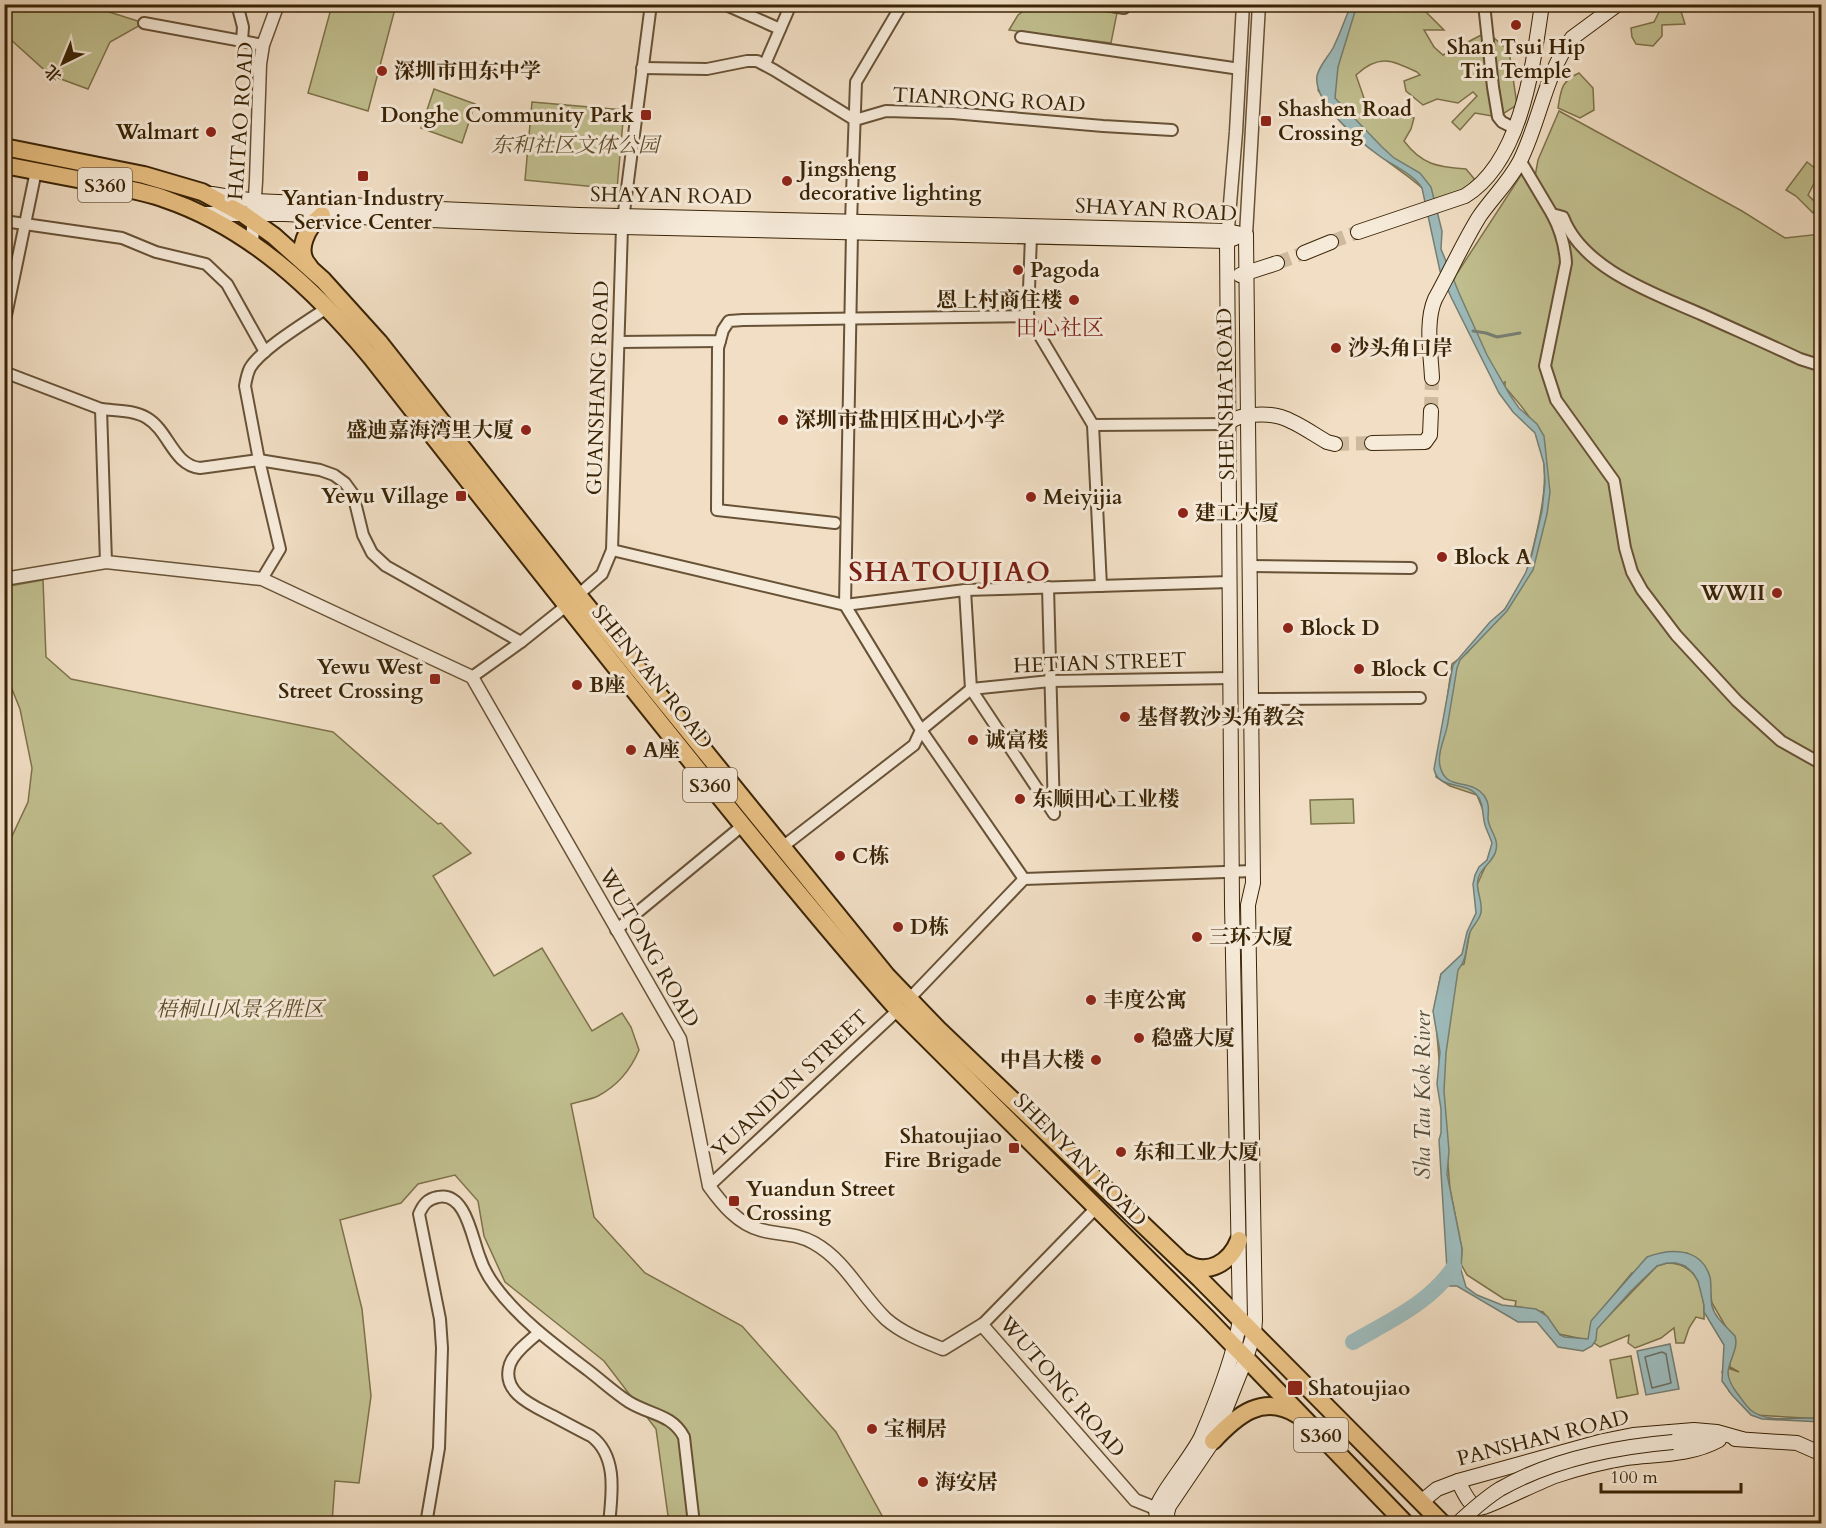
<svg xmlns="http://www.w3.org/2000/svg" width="1826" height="1528" viewBox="0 0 1826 1528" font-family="Cardo,'Noto Serif SC',serif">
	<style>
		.green { fill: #c1bf8f; stroke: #7e724a; stroke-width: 1.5 }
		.water { fill: #9dbbbc; stroke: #757f73; stroke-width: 1.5 }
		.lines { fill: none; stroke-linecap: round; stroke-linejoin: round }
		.shore { stroke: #6c7061; stroke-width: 1.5 }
		.stream { stroke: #757f73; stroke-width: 3 }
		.river { stroke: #9dbbbc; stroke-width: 16 }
		.secondary-tunnel { stroke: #ccb99e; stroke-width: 14; stroke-dasharray: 14 7; stroke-linecap: butt }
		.minor-casing { stroke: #685236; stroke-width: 14 }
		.tertiary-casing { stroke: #685236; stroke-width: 15 }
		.secondary-casing { stroke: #3a2406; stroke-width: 16 }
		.primary-casing { stroke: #3a2406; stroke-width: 20 }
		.minor { stroke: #f6ead9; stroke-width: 10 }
		.tertiary { stroke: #f6ead9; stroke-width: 12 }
		.secondary { stroke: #f6ead9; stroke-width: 14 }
		.primary { stroke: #e8bf82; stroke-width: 16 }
		.secondary-bridge-casing { stroke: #3a2406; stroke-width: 16; stroke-linecap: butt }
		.secondary-bridge { stroke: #f6ead9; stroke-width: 14 }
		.poi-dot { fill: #8f2418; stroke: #f6ead9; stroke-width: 2 }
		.labels { text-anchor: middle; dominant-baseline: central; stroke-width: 6; stroke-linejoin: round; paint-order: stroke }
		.shield { fill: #f6ead9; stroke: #725f45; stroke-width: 1.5 }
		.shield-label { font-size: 20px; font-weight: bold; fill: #3a2406 }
		.poi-label { font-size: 21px; font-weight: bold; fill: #3a2406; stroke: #f6ead9; text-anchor: start }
		.street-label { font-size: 21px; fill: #3a2406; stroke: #f6ead9 }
		.park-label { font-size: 21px; font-style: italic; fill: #5c4b28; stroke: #f6ead9 }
		.neighbourhood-label { font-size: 22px; fill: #7a1f14; stroke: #f6ead9 }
		.water-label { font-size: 22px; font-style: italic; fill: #58513d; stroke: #f6ead9 }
		.district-label { font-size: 27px; font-weight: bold; letter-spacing: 1.5px; fill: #7a1f14; stroke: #f6ead9 }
	</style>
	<rect width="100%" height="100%" fill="#f1dec4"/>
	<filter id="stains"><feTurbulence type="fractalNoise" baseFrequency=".00333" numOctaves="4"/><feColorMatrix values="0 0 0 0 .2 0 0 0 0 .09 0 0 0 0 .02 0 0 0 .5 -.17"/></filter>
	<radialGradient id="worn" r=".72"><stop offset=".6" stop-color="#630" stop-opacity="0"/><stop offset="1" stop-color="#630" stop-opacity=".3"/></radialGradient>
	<g class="green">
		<path d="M1663,4l16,1 6,19 -23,1v11l-9,10 -17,-2 -4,-7 -1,-9 23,-6z"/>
		<path d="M4,5h83l57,18 -34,19 -22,47 -38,-14 -41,-37 -4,-10z"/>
		<path d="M332,5h64l-28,106 -60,-18z"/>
		<path d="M1032,5h24l61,8 -6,30 -102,-13 9,-15z"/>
		<path d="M1353,5h80l-7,7 18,18h-20l10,17 9,8 44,-23 22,19 8,54 -19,12 -23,-4 -15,17 -8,-8 25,-26 -4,-4 -15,11 -21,-4 -14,6 -17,-14 -2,-10 16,-6 -3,-3c-26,-12 -38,-18 -61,3l10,29 10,12 21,-4 17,6 -3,11 -7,12c18,24 34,26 62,28l10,12 -15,12 -27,6c-19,-20 -38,-30 -59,-47 -23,-18 -41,-37 -57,-62z"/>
		<path d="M1579,73l14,15 1,22 -14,8 -22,-10c3,-18 3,-27 21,-35z"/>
		<path d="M434,89l41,15 -13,39 -41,-15z"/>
		<path d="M532,102l92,8 -7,79 -92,-9z"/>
		<path d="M1559,111l183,100 43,27 36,-4v1185l-67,-4 -25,-24 -7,-19 3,-5 14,5 -9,-5 -4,-40 -14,-24 -5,-31 -7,-11 -13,-8 -55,20 -40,48v20l-33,-7 -16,-22 -28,-6 1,-5 -12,-2 -23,-15 -14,-9 -6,-11 1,-15 -12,-60 -13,-154 -2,-31 6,-30 23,-10 6,-33 11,-19 -4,-27 19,-42 -19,-48 -27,-9 -14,-9 16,-113 15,-11 38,-44 24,-39 -1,-2c11,-44 27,-97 7,-141 -6,-14 -20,-28 -30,-40v-5l-6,4 -48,-99 5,-12 69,-106 9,13 4,-22z"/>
		<path d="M1807,162l13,10 -12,23 9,9 -4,9 -17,-17 -10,-6z"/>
		<path d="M43,580l3,77 25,22 262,53 105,92 3,-1 30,30 -38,23 61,100 48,-28 50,83 30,-18 9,14 8,23c-8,19 -22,36 -41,46 -8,4 -19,5 -27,8l23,113 51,56 97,53 94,106 50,91h-217l-13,-94 -52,-68 -99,-79 -21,-46 -6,-35 -23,-26 -37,9 -17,19 -61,17 22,89 9,87 -12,87 -24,-2 -3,42 -327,1 -1,-678 8,-10 16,-34 4,-34 -12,-59 -15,-37 -1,-85z"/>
		<path d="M1353,799l1,24 -43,1 -1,-24z"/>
		<path d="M1667,1263c32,0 38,29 37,56l-8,-2 -7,11 -5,15h-8l-2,-15 -13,10 -26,10 -7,-5 1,-8 -29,12 -6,-4 2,-14 61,-63z"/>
		<path d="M1631,1356l7,38 -21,4 -7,-38z"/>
	</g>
	<g class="water">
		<path d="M1351,5h6l-19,62 -3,31 47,49 12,11 26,15 11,14 11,44 -1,18 18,44 28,62 23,40 9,13 18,16 7,12 6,56 -3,22 -14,56 -26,41 -47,49 -3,8c-3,18 -6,36 -9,54 -2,15 -11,29 -8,44 6,27 31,10 45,31 5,8 3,14 3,22 1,11 11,19 8,31 -2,11 -13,16 -17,26 -5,12 4,24 2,36 -1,8 -8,13 -11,20 -5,14 -2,27 -12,38l-12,83 -2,38 5,60 -2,23 15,75 -1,21 5,17 11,8 25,10 34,4 11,7 13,19 5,2 23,2 3,-18 56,-64c23,-9 54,-10 63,20 2,10 0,20 2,29 3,12 15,21 23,30 4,12 -6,24 -7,36 0,7 5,16 9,21 5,6 9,14 15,18 19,14 49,4 69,8v3l-59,-3 -11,-4 -19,-20 -10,-14 2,-36 -20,-33v-7l-6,-24 -5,-8 -8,-7 -9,-3h-9l-10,3 -26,25 -34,38 -1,11 -4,6 -9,5 -25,-4 -21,-25h-19l-61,-36h-8l-4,-14 2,-3 -8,-129 2,-7v-24l-4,-25 3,-32 -7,-41 8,-37 21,-20 5,-22 9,-19 -3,-29 2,-9 4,-8 8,-7 5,-17c-2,-6 -5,-12 -7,-18 -3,-10 -1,-23 -9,-31 -12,-13 -38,-4 -42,-25l19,-104 37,-43 15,-13 21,-37 6,-18 10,-43 3,-29 -1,-18 -9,-31 -22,-21 -14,-19 -48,-96 -11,-26 -18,-83c-8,-13 -28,-22 -41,-31 -20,-14 -68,-54 -64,-81 2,-10 11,-19 16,-28 7,-14 12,-29 18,-43z"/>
		<path d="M1670,1344l9,45 -33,6 -9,-44z"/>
	</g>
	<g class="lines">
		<path class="shore" d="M1662,1352l4,2 5,29 -19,5 -7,-31z"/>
		<path class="stream" d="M1473,331l13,2 11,4 23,-4"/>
		<path class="river" d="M1353,1342c36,-21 77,-39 101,-75"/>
		<g class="secondary-tunnel">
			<path d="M1331,242l27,-10"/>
			<path d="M1277,263l27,-10"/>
			<path d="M1431,411l1,-33"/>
			<path d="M1335,444l37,-1"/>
		</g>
		<defs>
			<g id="minor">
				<path d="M237,4l6,23 -1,14"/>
				<path d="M724,4l56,25"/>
				<path d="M1100,4l24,4"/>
				<path d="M1484,4l9,83 5,30 4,5 12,6"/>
				<path d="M144,23l119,22"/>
				<path d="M1021,37l219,32"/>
				<path d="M765,64l26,-60"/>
				<path d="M642,68l65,1 40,-8h10l17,9 81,50 31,-9 67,2 150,13 69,4"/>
				<path d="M1520,160l32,54 11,3c20,53 93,77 140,98 33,15 65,29 97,44l22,7"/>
				<path d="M1552,214c8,15 13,31 14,49l-21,103 11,34 58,81 11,67 7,24 10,18 34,45 61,66 44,40 41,23"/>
				<path d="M4,221l118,17 34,14 50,12 21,20 38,68"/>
				<path d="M851,222l5,-140 46,-78"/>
				<path d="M852,232l-7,373 76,125 103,149"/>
				<path d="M1031,236l-3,80 65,109 8,161"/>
				<path d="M4,325l32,-154"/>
				<path d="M720,341l-2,7 -1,162 118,13"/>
				<path d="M619,342l101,-1 3,-11 6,-9 14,-1 285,-4"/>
				<path d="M4,372l97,37 5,153"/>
				<path d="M101,409c16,2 33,1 46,9 22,13 26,47 53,50l59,-8 61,10 14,5 11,8 8,11 10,41 9,18 14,13 135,76"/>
				<path d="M1093,425l135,-1"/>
				<path d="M612,550l10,-323 29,-223"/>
				<path d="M1249,566l162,2"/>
				<path d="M262,579l18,-30 -21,-89 -14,-74c1,-6 2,-12 5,-18 12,-20 57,-46 78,-61"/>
				<path d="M1048,587l6,226"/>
				<path d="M965,590l6,99 83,125"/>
				<path d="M578,595l24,-21 10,-24 233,55 120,-15 265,-8"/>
				<path d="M472,677l49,-35 45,-36"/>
				<path d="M1251,699l169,-1"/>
				<path d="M781,848l133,-103 7,-15 50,-41 79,-8 181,-3"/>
				<path d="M616,930l126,-104"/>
				<path d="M909,999l115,-120 229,-8"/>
				<path d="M709,1186l189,-176"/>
				<path d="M982,1325l114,-117"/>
				<path d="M538,1333c-9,9 -23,18 -28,31 -10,29 24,42 43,52 13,7 26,14 38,20 27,20 21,58 18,88"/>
				<path d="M426,1524l13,-76 3,-100 -2,-29 -21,-105c4,-9 8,-15 19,-17 28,-6 34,42 42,61 3,9 9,20 15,28 25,34 61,60 94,85 13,10 26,22 40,31 21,13 43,12 55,35l10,87"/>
			</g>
			<g id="tertiary">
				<path d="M1246,235l13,-231"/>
				<path d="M1227,240l9,-108 7,-128"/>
				<path d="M252,243l4,-62 4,-117 3,-19 15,-41"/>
				<path d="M4,579l102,-17 156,17 210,98 208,362 29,147c13,18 29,38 52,44 18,5 36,3 53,13 32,18 46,51 72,76 16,14 37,22 57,30l39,-24 153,175 30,12"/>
			</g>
			<g id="secondary">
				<path d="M212,194l43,7 324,14 648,16 19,4"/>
				<path d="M202,214h82l294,12 649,15 8,-3"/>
				<path d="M1358,232l107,-36c57,-35 68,-131 77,-192"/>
				<path d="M1304,253l27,-11"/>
				<path d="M1240,275l37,-12"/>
				<path d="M1432,378c-1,-24 -7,-56 3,-79 15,-27 28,-56 44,-82 13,-19 30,-35 41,-56 20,-40 25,-87 52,-123l46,-34"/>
				<path d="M1228,424c9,-11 40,-11 53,-7 16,5 32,17 46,25l8,2"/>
				<path d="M1372,443l53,-1 5,-7 1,-24"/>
				<path d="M1735,1439l62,4 25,11"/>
				<path d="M1673,1442l40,-2"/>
				<path d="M1458,1481c5,9 11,26 22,27 4,1 63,-28 75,-32 23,-8 47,-14 71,-18 33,-4 63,-2 93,-18"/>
				<path d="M1421,1502l16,-13 21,-8 145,-40 30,-6 61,-5 23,2 25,7"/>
				<path d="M1159,1524c-1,-4 -3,-10 -3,-14 1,-13 39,-57 46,-75 15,-35 32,-79 38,-115l-8,-416 -5,-663"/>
				<path d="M1168,1524l-1,-11 2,-7 44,-65 33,-83 8,-25 1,-13 -7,-415 5,-22 -7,-648"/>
			</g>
			<g id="primary">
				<path d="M4,147l140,28 58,17 41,22 31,22 49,44 56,62 199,253 309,381 51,53 262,250 243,245"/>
				<path d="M4,165c32,6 63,12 94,18 23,5 45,8 67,16 85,29 150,91 206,158 102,130 204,260 307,388 72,90 144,179 220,265l309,308 199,206"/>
				<path d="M309,266c-15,-15 -1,-40 13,-51"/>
				<path d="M1185,1263c23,13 45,0 54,-23"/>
				<path d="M1213,1441c24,-26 50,-48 85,-26"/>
			</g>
		</defs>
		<use href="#minor" class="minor-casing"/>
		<use href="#tertiary" class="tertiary-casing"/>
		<use href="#secondary" class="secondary-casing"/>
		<use href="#primary" class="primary-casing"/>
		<use href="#minor" class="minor"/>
		<use href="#tertiary" class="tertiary"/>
		<use href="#secondary" class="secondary"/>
		<use href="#primary" class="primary"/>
		<defs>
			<path id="secondary-bridge" d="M1457,1524c14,-13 27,-25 43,-35 51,-29 115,-42 173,-47"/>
		</defs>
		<use href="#secondary-bridge" class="secondary-bridge-casing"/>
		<use href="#secondary-bridge" class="secondary-bridge"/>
	</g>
	<g class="poi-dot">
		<circle cx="1516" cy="25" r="6"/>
		<circle cx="382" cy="71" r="6"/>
		<rect x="640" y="109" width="12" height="12" rx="3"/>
		<rect x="1260" y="115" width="12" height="12" rx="3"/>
		<circle cx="211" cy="132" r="6"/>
		<rect x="357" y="170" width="12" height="12" rx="3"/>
		<circle cx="787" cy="181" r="6"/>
		<circle cx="1018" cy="270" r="6"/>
		<circle cx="1074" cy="300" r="6"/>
		<circle cx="1336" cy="348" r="6"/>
		<circle cx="783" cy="420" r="6"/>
		<circle cx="526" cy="430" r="6"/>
		<rect x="455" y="490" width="12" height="12" rx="3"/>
		<circle cx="1031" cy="497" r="6"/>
		<circle cx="1183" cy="513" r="6"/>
		<circle cx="1442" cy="557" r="6"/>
		<circle cx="1777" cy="593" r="6"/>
		<circle cx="1288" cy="628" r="6"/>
		<circle cx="1359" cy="669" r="6"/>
		<rect x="429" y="673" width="12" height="12" rx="3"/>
		<circle cx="577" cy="685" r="6"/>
		<circle cx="1125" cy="717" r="6"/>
		<circle cx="973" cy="740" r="6"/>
		<circle cx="631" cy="750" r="6"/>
		<circle cx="1020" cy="799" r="6"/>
		<circle cx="840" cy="856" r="6"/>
		<circle cx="898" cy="927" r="6"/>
		<circle cx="1197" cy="937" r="6"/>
		<circle cx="1091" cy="1000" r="6"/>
		<circle cx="1139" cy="1038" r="6"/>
		<circle cx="1096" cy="1060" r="6"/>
		<rect x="1008" y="1142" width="12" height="12" rx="3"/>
		<circle cx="1121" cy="1152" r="6"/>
		<rect x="728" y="1195" width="12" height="12" rx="3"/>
		<rect x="1287" y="1380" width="16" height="16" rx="3"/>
		<circle cx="872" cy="1429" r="6"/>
		<circle cx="923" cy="1482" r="6"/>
	</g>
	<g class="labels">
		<g class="shield">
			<rect x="78" y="168" width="54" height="34" rx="4.5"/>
			<rect x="683" y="768" width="54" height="34" rx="4.5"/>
			<rect x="1294" y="1418" width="54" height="34" rx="4.5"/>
		</g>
		<g class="shield-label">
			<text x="105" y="185">S360</text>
			<text x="710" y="785">S360</text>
			<text x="1321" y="1435">S360</text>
		</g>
		<g class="poi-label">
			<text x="1516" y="47" text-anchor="middle">Shan Tsui Hip<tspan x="1516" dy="24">Tin Temple</tspan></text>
			<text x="394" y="71">深圳市田东中学</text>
			<text x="1278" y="109">Shashen Road<tspan x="1278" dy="24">Crossing</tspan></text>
			<text x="634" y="115" text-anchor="end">Donghe Community Park</text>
			<text x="199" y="132" text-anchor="end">Walmart</text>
			<text x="799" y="169">Jingsheng<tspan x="799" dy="24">decorative lighting</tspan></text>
			<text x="363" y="198" text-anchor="middle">Yantian Industry<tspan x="363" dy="24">Service Center</tspan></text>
			<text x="1030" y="270">Pagoda</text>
			<text x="1062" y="300" text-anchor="end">恩上村商住楼</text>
			<text x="1348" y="348">沙头角口岸</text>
			<text x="795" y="420">深圳市盐田区田心小学</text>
			<text x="514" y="430" text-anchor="end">盛迪嘉海湾里大厦</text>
			<text x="449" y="496" text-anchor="end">Yewu Village</text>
			<text x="1043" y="497">Meiyijia</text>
			<text x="1195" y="513">建工大厦</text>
			<text x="1454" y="557">Block A</text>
			<text x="1765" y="593" text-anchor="end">WWII</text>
			<text x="1300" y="628">Block D</text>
			<text x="423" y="667" text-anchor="end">Yewu West<tspan x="423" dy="24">Street Crossing</tspan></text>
			<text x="1371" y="669">Block C</text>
			<text x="589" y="685">B座</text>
			<text x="1137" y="717">基督教沙头角教会</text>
			<text x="985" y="740">诚富楼</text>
			<text x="643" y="750">A座</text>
			<text x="1032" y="799">东顺田心工业楼</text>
			<text x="852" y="856">C栋</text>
			<text x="910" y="927">D栋</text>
			<text x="1209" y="937">三环大厦</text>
			<text x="1103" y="1000">丰度公寓</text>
			<text x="1151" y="1038">稳盛大厦</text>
			<text x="1084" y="1060" text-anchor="end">中昌大楼</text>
			<text x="1002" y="1136" text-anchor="end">Shatoujiao<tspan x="1002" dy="24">Fire Brigade</tspan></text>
			<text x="1133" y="1152">东和工业大厦</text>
			<text x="746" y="1189">Yuandun Street<tspan x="746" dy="24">Crossing</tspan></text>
			<text x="1308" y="1388">Shatoujiao</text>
			<text x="884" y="1429">宝桐居</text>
			<text x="935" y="1482">海安居</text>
		</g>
		<g class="street-label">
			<text transform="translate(989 100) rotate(3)">TIANRONG ROAD</text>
			<text transform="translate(241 121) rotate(-86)">HAITAO ROAD</text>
			<text transform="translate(671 196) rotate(1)">SHAYAN ROAD</text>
			<text transform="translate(1156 210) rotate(3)">SHAYAN ROAD</text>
			<text transform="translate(598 388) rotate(-88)">GUANSHANG ROAD</text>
			<text transform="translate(1226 394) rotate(-91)">SHENSHA ROAD</text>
			<text transform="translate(1100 663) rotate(-2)">HETIAN STREET</text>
			<text transform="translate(652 677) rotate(51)">SHENYAN ROAD</text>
			<text transform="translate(649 948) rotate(60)">WUTONG ROAD</text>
			<text transform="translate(790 1084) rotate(-43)">YUANDUN STREET</text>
			<text transform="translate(1080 1160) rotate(45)">SHENYAN ROAD</text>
			<text transform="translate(1062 1387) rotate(49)">WUTONG ROAD</text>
			<text transform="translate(1543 1438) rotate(-14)">PANSHAN ROAD</text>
		</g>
		<g class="park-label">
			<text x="575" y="145">东和社区文体公园</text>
			<text x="240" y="1009">梧桐山风景名胜区</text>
		</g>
		<g class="neighbourhood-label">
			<text x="1060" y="328">田心社区</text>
		</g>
		<g class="water-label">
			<text transform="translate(1423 1095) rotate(-90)">Sha Tau Kok River</text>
		</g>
		<g class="district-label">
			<text x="950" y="572">SHATOUJIAO</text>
		</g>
	</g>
	<rect width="1826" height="1528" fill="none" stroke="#f1dec4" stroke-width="24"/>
	<rect x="6" y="6" width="1814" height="1516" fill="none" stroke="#3a2406" stroke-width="3"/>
	<rect x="12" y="12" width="1802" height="1504" fill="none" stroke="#3a2406" stroke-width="1.5"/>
	<g transform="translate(63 63) rotate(223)" stroke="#f6ead9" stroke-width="4.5" paint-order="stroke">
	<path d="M0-4.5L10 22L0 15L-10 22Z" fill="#3a2406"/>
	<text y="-9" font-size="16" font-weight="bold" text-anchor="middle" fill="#3a2406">北</text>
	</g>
	<path d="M1601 1483v9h140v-9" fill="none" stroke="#3a2406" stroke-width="3"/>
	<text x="1610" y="1483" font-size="18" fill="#3a2406" stroke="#f6ead9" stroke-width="4.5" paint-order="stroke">100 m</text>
	<rect width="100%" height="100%" filter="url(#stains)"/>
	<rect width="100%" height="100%" fill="url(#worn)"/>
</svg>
